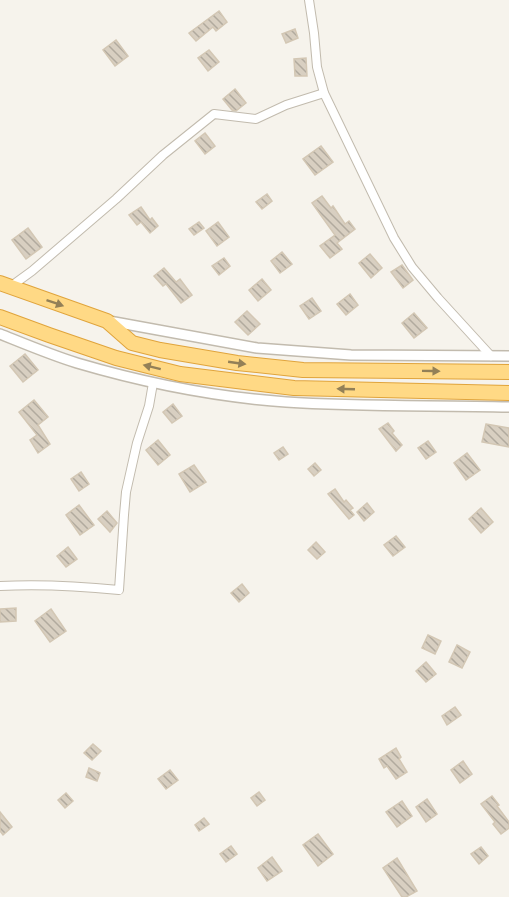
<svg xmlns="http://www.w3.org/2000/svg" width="509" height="897" viewBox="0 0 509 897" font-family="'Varela Round',sans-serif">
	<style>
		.building { fill: url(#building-back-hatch); stroke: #d3c7b4; stroke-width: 1.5 }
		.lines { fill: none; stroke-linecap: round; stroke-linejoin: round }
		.minor-casing { stroke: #c2bbae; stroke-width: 10 }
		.tertiary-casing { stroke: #c2bbae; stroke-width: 12 }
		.trunk-casing { stroke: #e0a43c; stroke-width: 16 }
		.minor { stroke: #fff; stroke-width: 8 }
		.tertiary { stroke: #fff; stroke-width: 9 }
		.trunk { stroke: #ffd985; stroke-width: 14 }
		.oneway { fill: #938057 }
	</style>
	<defs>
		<pattern id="building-back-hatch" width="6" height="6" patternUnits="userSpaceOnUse" patternTransform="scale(1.5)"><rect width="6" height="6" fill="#d8cfc1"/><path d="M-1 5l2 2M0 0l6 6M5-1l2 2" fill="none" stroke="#b1aa9e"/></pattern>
	</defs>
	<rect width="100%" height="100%" fill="#f6f3ec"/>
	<g class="building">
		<path d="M219,11l8,11 -11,9 -3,-4 -17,14 -7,-8z"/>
		<path d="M295,29l3,9 -12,5 -4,-9z"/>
		<path d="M116,40l12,16 -13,10 -12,-16z"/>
		<path d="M209,50l10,12 -11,9 -10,-13z"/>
		<path d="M306,58l1,18h-12l-1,-17z"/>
		<path d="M235,89l11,14 -10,8 -4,-1 -9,-11z"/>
		<path d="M205,133l10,13 -10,8 -10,-13z"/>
		<path d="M321,146l12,16 -18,13 -12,-16z"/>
		<path d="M267,194l5,7 -10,8 -6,-7z"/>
		<path d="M322,196l9,12 2,-2 12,18 4,-3 6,8 -18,14 5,6 -12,9 -10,-12 15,-11 -23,-32z"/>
		<path d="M141,207l9,13 2,-2 6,8 -8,7 -9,-11 -4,3 -8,-10z"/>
		<path d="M199,222l5,6 -10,7 -5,-6z"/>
		<path d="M218,222l11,15 -12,9 -11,-15z"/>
		<path d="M28,228l14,19 -16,12 -14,-19z"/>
		<path d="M282,252l10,12 -12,9 -9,-12z"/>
		<path d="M370,254l12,14 -11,10 -12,-15z"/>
		<path d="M224,258l6,8 -11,9 -7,-9z"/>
		<path d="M402,265l11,15 -10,8 -12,-16z"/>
		<path d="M164,268l12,14 4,-3 12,16 -11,8 -15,-19 -3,2 -9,-10z"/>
		<path d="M262,279l9,11 -13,11 -9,-11z"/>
		<path d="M350,294l8,11 -12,10 -9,-11z"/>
		<path d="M312,298l9,13 -12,8 -9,-13z"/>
		<path d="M247,311l13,13 -12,11 -13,-13z"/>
		<path d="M414,313l13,15 -13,10 -12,-15z"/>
		<path d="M25,354l13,16 -15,12 -13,-16z"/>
		<path d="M34,400l14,17 -10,8 12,19 -12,9 -8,-13 7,-5 -18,-23z"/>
		<path d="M173,404l9,12 -10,7 -9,-11z"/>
		<path d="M388,423l6,8 -2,2 10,12 -6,6 -17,-22z"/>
		<path d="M486,424l23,4v19l-27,-5z"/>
		<path d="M158,440l12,15 -12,10 -12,-15z"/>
		<path d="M428,441l8,11 -10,7 -8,-11z"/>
		<path d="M283,447l5,7 -9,6 -5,-7z"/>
		<path d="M467,453l13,17 -14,10 -12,-17z"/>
		<path d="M315,463l6,7 -7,6 -6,-7z"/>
		<path d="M194,465l12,17 -16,10 -11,-18z"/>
		<path d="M81,472l8,12 -10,7 -8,-12z"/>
		<path d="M335,489l9,13 2,-2 7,8 -3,2 4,5 -5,4 -21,-25z"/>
		<path d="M367,503l7,9 -10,9 -7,-9z"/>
		<path d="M79,505l15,20 -14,10 -14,-20z"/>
		<path d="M481,508l12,14 -12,11 -12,-14z"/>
		<path d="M107,511l10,12 -7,9 -12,-13z"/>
		<path d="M396,536l9,11 -12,9 -9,-11z"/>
		<path d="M316,542l9,10 -8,7 -9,-9z"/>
		<path d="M68,547l9,12 -11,8 -9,-11z"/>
		<path d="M242,584l7,9 -10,9 -8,-9z"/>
		<path d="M16,608v13l-16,1v-13z"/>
		<path d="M51,609l15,22 -16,11 -15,-21z"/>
		<path d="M428,635l13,6 -6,13 -13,-6z"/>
		<path d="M457,645l13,7 -8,16 -13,-6z"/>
		<path d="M426,662l10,12 -10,8 -10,-11z"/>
		<path d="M455,707l6,8 -14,10 -5,-9z"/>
		<path d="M93,744l8,7 -9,9 -8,-7z"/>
		<path d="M396,748l5,9 -2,2 8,13 -11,7 -9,-13 -3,2 -5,-9z"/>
		<path d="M463,761l9,13 -12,9 -9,-13z"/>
		<path d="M89,768l11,5 -3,8 -11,-4z"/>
		<path d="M170,770l8,10 -12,9 -8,-10z"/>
		<path d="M259,792l6,8 -8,6 -6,-8z"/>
		<path d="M66,793l7,8 -8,7 -7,-8z"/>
		<path d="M492,796l7,9 -2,1 12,16v6l-8,6 -8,-10 2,-2 -14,-18z"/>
		<path d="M427,799l10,15 -11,8 -10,-15z"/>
		<path d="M402,801l10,15 -15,11 -11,-15z"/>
		<path d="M0,812l12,15 -9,8 -3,-4z"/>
		<path d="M204,818l5,6 -10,7 -4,-6z"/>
		<path d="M318,834l15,20 -15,12 -15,-21z"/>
		<path d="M231,846l6,8 -11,8 -6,-8z"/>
		<path d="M481,847l7,9 -9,8 -8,-10z"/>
		<path d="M272,857l10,14 -15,10 -9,-13z"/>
		<path d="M397,858l20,33 -11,6h-4l-19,-29z"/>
	</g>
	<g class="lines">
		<defs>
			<g id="minor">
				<path d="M309,0l5,33 3,34 7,26 70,145 18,29 26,31 53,58"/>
				<path d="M10,287l22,-16 84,-72 47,-44 51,-41 42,5 30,-14 38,-12"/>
				<path d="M0,586c40,-2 79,0 119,4l5,-75 2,-23 11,-49 12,-37 4,-23"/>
			</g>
			<g id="tertiary">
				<path d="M109,321l148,27 94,7 158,1"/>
				<path d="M0,334c25,10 51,21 77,29 68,20 138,34 209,39 74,5 149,3 223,5"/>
			</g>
			<g id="trunk">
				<path d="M0,283l107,38 25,22 28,7 77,13 66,7 206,2"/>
				<path d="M0,317l49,18 67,23 64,16 114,14 215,5"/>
			</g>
		</defs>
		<use href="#minor" class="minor-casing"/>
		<use href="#tertiary" class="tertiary-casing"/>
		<use href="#trunk" class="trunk-casing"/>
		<use href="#minor" class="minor"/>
		<use href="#tertiary" class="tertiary"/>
		<use href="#trunk" class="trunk"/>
	</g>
	<defs><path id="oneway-solid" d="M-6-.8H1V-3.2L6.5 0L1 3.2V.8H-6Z" transform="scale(1.5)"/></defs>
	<g class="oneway">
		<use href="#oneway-solid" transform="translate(55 303) rotate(19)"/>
		<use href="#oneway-solid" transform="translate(237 363) rotate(8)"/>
		<use href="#oneway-solid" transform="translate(152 367) rotate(-166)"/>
		<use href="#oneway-solid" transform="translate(431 371) rotate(1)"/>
		<use href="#oneway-solid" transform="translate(346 389) rotate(-178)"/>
	</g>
</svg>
